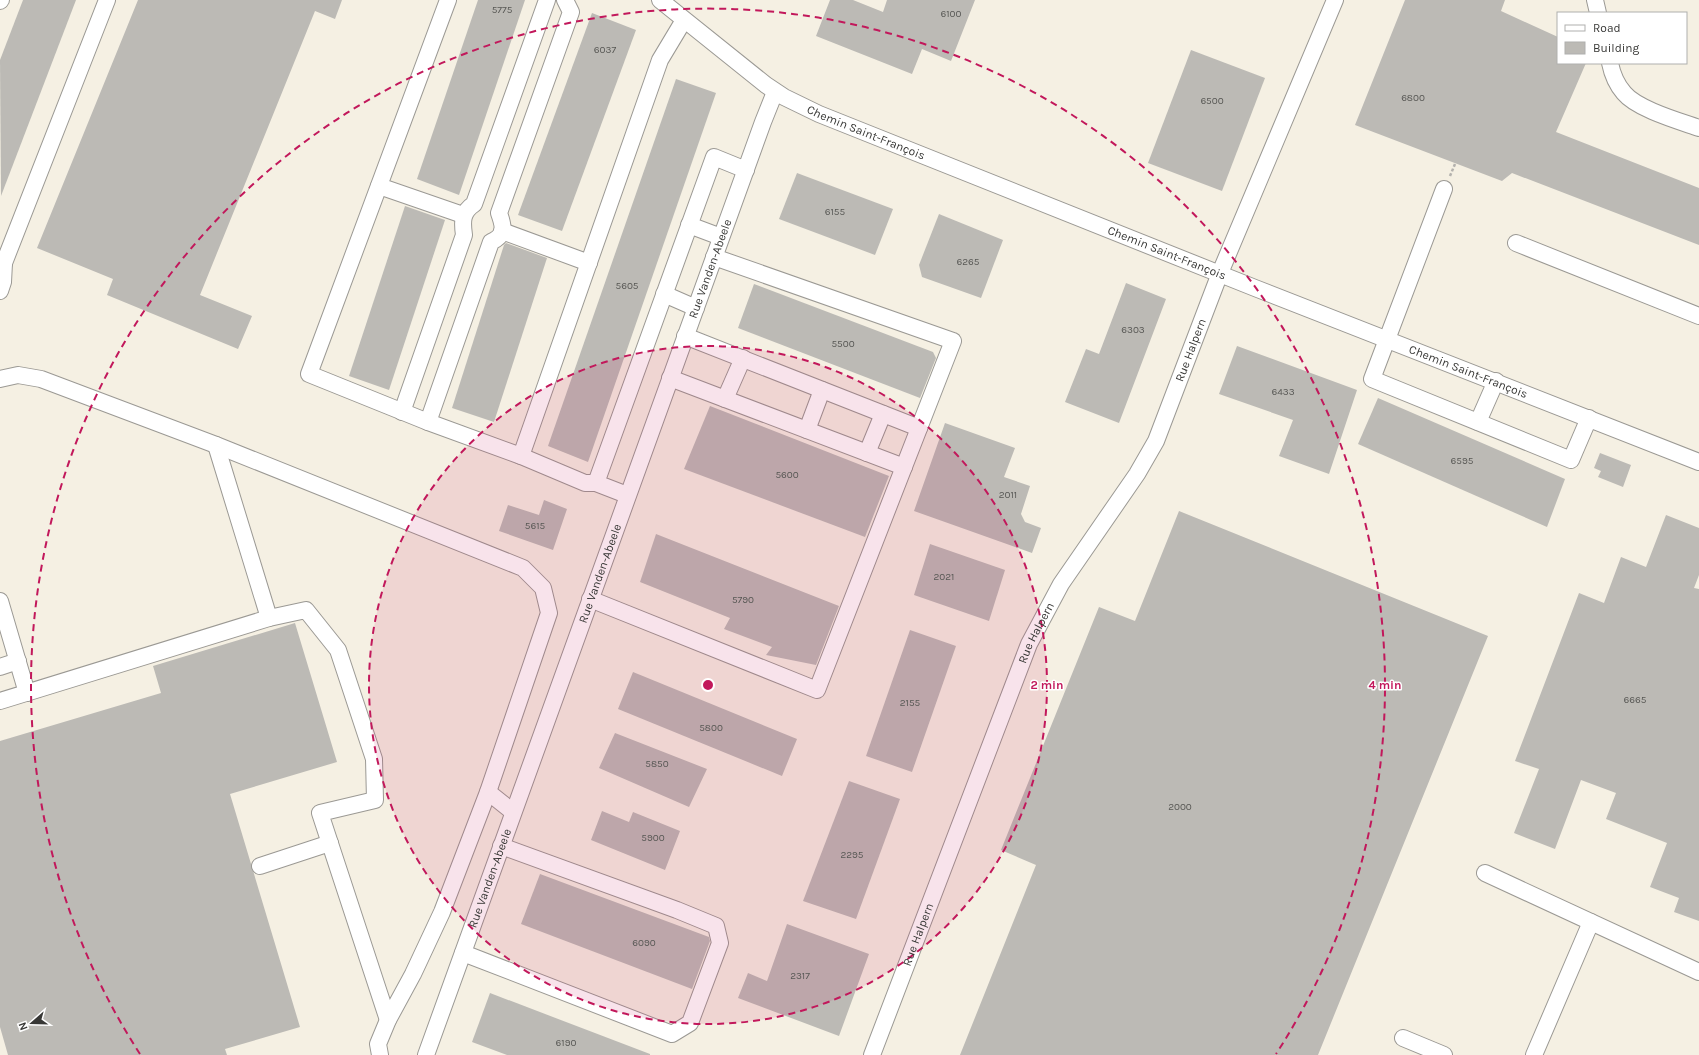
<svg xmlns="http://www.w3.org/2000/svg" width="1699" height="1055" viewBox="0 0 1699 1055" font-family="Karla,sans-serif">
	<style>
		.built { fill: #f5f0e3; fill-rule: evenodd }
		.building { fill: #bcbab5 }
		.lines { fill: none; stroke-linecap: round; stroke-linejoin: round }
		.minor-casing { stroke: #9b9994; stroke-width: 18 }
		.path { stroke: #b4b2ae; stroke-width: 2.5; stroke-dasharray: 3 2; stroke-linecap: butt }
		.minor { stroke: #fff; stroke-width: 16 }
		.ring { fill: none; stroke: #c2185b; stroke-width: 2; stroke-dasharray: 7 5 }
		.labels { text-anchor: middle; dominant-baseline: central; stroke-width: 3; stroke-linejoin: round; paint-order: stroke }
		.number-label { font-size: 10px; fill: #585855 }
		.street-label { font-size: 12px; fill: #373735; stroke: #fff }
		.centre { fill: #c2185b; stroke: #fff; stroke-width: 2 }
		.ring-label { font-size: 12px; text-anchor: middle; font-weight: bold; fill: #c2185b; stroke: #fff; stroke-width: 3; stroke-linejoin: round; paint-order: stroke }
	</style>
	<rect width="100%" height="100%" fill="#fbf8f3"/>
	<path class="built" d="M0,0h1699v1055h-1699zM1558,13h128v50h-128z"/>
	<g class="building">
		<path d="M23,0h53l-75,196 -1,-136z"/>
		<path d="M138,0h204l-7,19 -20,-8 -115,284 52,21 -14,33 -131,-54 6,-16 -76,-31z"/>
		<path d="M478,0h47l-66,195 -42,-16z"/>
		<path d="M830,0h23l30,12 4,-12h88l-24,61 -29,-12 -10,25 -96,-38z"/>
		<path d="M1405,0h100l-4,11 57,26v26h28l-30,69 143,56v57l-187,-72 -10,8 -147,-56z"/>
		<path d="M592,13l44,17 -74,201 -44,-16z"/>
		<path d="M1191,50l74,28 -43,113 -74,-28z"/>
		<path d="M676,79l40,14 -128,369 -40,-16z"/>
		<path d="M797,173l96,36 -18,46 -96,-36z"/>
		<path d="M405,206l40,14 -56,170 -40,-14z"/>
		<path d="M939,214l64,26 -22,58 -59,-21 -3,-12z"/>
		<path d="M506,243l41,15 -53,164 -42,-14 52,-163z"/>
		<path d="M1126,283l40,16 -47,124 -54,-21 21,-53 13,5z"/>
		<path d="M754,284l179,68 3,6 -16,40 -182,-70z"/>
		<path d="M1237,346l120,44 -28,84 -50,-18 14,-36 -74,-26z"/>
		<path d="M1378,398l187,81 -18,48 -189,-83z"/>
		<path d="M710,406l179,70 -24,61 -181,-68z"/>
		<path d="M945,423l70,25 -11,29 26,9 -9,28 4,8 16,6 -9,25 -118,-42z"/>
		<path d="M1600,453l31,12 -8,22 -25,-10 3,-6 -7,-3z"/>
		<path d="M544,500l23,9 -14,41 -54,-19 9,-26 31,10z"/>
		<path d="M1179,511l309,125 -170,419h-358l76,-190 -35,-15 98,-243 36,14z"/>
		<path d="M1666,515l33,13v47l-5,13 5,1v332l-25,-9 5,-14 -29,-11 17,-44 -61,-24 10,-26 -35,-13 -26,69 -41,-16 25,-64 -24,-8 64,-168 25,10 17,-46 25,10z"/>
		<path d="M656,534l183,72 -23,59 -50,-10 6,-8 -48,-18 6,-11 -90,-36z"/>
		<path d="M930,544l75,26 -16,51 -75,-26z"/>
		<path d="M295,623l42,139 -107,32 70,233 -75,22 2,6h-219l-8,-28v-286l161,-48 -8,-27z"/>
		<path d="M910,630l46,16 -44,126 -46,-16z"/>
		<path d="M633,672l164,67 -15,37 -164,-67z"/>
		<path d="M615,733l92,36 -18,38 -90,-39z"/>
		<path d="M849,781l51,18 -44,120 -53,-18z"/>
		<path d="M602,811l27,11 4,-10 47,19 -15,39 -74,-30z"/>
		<path d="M540,874l169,63 1,4 -18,48 -171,-65z"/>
		<path d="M787,924l82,30 -30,82 -101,-38 10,-25 19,8z"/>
		<path d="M490,993l160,61v1h-143l-35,-13z"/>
	</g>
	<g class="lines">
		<defs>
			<g id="minor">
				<path d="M448,0l-139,374 119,48 63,-180c15,-7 13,-15 8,-29l72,-201 -6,-12"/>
				<path id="s1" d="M660,0l106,85 18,12 35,17 436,174 444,174"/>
				<path d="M1595,0l3,13"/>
				<path d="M0,1l1,-1"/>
				<path d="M1610,63c2,10 7,22 14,30 13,16 55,28 75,35"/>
				<path d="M379,186l84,29"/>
				<path d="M1444,189l-72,190 199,81 18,-42"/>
				<path d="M689,225l32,12"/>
				<path d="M502,231l87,32"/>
				<path d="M1516,243l183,73"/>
				<path d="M0,261l4,2 103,-263"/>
				<path d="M0,291l3,-9 1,-19"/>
				<path d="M664,294l32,14"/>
				<path d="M685,336l234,92"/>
				<path d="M670,378l234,89"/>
				<path d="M0,379l18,-4 23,4 175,66 307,123 20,20 6,25 -61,179 -46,120 -29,62 -25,46 -10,24 2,11"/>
				<path d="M725,399l18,-41"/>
				<path d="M402,412l62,-177c-2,-14 -2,-23 10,-31l73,-204"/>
				<path d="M428,422l93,34 64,27h11"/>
				<path d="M1478,422l18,-41"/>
				<path d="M807,430l15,-40"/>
				<path d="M216,445l53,173"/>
				<path d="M867,453l16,-39"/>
				<path d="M521,456l139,-396 24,-40"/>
				<path d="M627,495l-31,-12 118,-326 32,13"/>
				<path d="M590,599l227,91 136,-349 -239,-84"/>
				<path d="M0,601l27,92"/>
				<path d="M0,667l18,-6"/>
				<path d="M0,701l269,-83 37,-8 32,40 36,109 1,41 -55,13 68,207"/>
				<path d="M488,792l25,20"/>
				<path d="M260,866l70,-23"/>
				<path d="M1485,873l214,99"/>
				<path d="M463,953l209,81 18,-11 30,-80 -4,-17 -39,-16 -176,-64"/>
				<path d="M1403,1038l41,17"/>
				<path id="s2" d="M426,1055l337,-933 12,-30"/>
				<path id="s3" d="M872,1055l157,-411 32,-60 76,-110 19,-33 64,-168 115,-273"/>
				<path d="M1534,1055l57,-133"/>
			</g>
		</defs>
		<use href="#minor" class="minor-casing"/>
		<path class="path" d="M1450,176l5,-12"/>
		<use href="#minor" class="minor"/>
	</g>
	<circle cx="708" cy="685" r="339" fill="#c2185b" fill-opacity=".12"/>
	<g class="ring">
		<circle cx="708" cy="685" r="339"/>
		<path d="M140 1054A677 677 0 1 1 1276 1054"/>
	</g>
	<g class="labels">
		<g class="number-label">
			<text x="502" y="10">5775</text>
			<text x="951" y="14">6100</text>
			<text x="605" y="50">6037</text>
			<text x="1413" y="98">6800</text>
			<text x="1212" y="101">6500</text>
			<text x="835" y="212">6155</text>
			<text x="968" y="262">6265</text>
			<text x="627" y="286">5605</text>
			<text x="1133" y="330">6303</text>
			<text x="843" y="344">5500</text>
			<text x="1283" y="392">6433</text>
			<text x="1462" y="461">6595</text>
			<text x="787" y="475">5600</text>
			<text x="1008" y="495">2011</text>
			<text x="535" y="526">5615</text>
			<text x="944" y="577">2021</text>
			<text x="743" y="600">5790</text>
			<text x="1635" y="700">6665</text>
			<text x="910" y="703">2155</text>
			<text x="711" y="728">5800</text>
			<text x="657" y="764">5850</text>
			<text x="1180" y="807">2000</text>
			<text x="653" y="838">5900</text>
			<text x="852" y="855">2295</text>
			<text x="644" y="943">6090</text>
			<text x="800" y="976">2317</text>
			<text x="566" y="1043">6190</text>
		</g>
		<g class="street-label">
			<text stroke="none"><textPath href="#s1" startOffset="247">Chemin Saint-François</textPath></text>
			<text stroke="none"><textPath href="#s1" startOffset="571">Chemin Saint-François</textPath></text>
			<text stroke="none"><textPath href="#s2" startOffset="836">Rue Vanden-Abeele</textPath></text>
			<text stroke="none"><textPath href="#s3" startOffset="777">Rue Halpern</textPath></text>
			<text stroke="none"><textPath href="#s1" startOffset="895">Chemin Saint-François</textPath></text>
			<text stroke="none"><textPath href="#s2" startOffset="512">Rue Vanden-Abeele</textPath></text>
			<text stroke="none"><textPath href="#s3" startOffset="453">Rue Halpern</textPath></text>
			<text stroke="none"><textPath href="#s2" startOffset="188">Rue Vanden-Abeele</textPath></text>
			<text stroke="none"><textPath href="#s3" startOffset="129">Rue Halpern</textPath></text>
		</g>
	</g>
	<circle cx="708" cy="685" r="6" class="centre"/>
	<g class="ring-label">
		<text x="1047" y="689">2 min</text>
		<text x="1385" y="689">4 min</text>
	</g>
	<rect x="1557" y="12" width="130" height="52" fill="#ffffff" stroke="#afafae"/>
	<rect x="1565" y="25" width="20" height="6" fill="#ffffff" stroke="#afafae"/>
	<text x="1593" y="32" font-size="12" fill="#373735">Road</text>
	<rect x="1565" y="42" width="20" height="12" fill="#bcbab5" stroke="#afafae"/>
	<text x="1593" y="52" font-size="12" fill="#373735">Building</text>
	<g transform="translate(32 1023) rotate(250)" stroke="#ffffff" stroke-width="3" paint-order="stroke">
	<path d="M0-3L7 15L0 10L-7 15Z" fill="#373735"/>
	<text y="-6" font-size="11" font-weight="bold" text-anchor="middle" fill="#373735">N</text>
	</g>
</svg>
